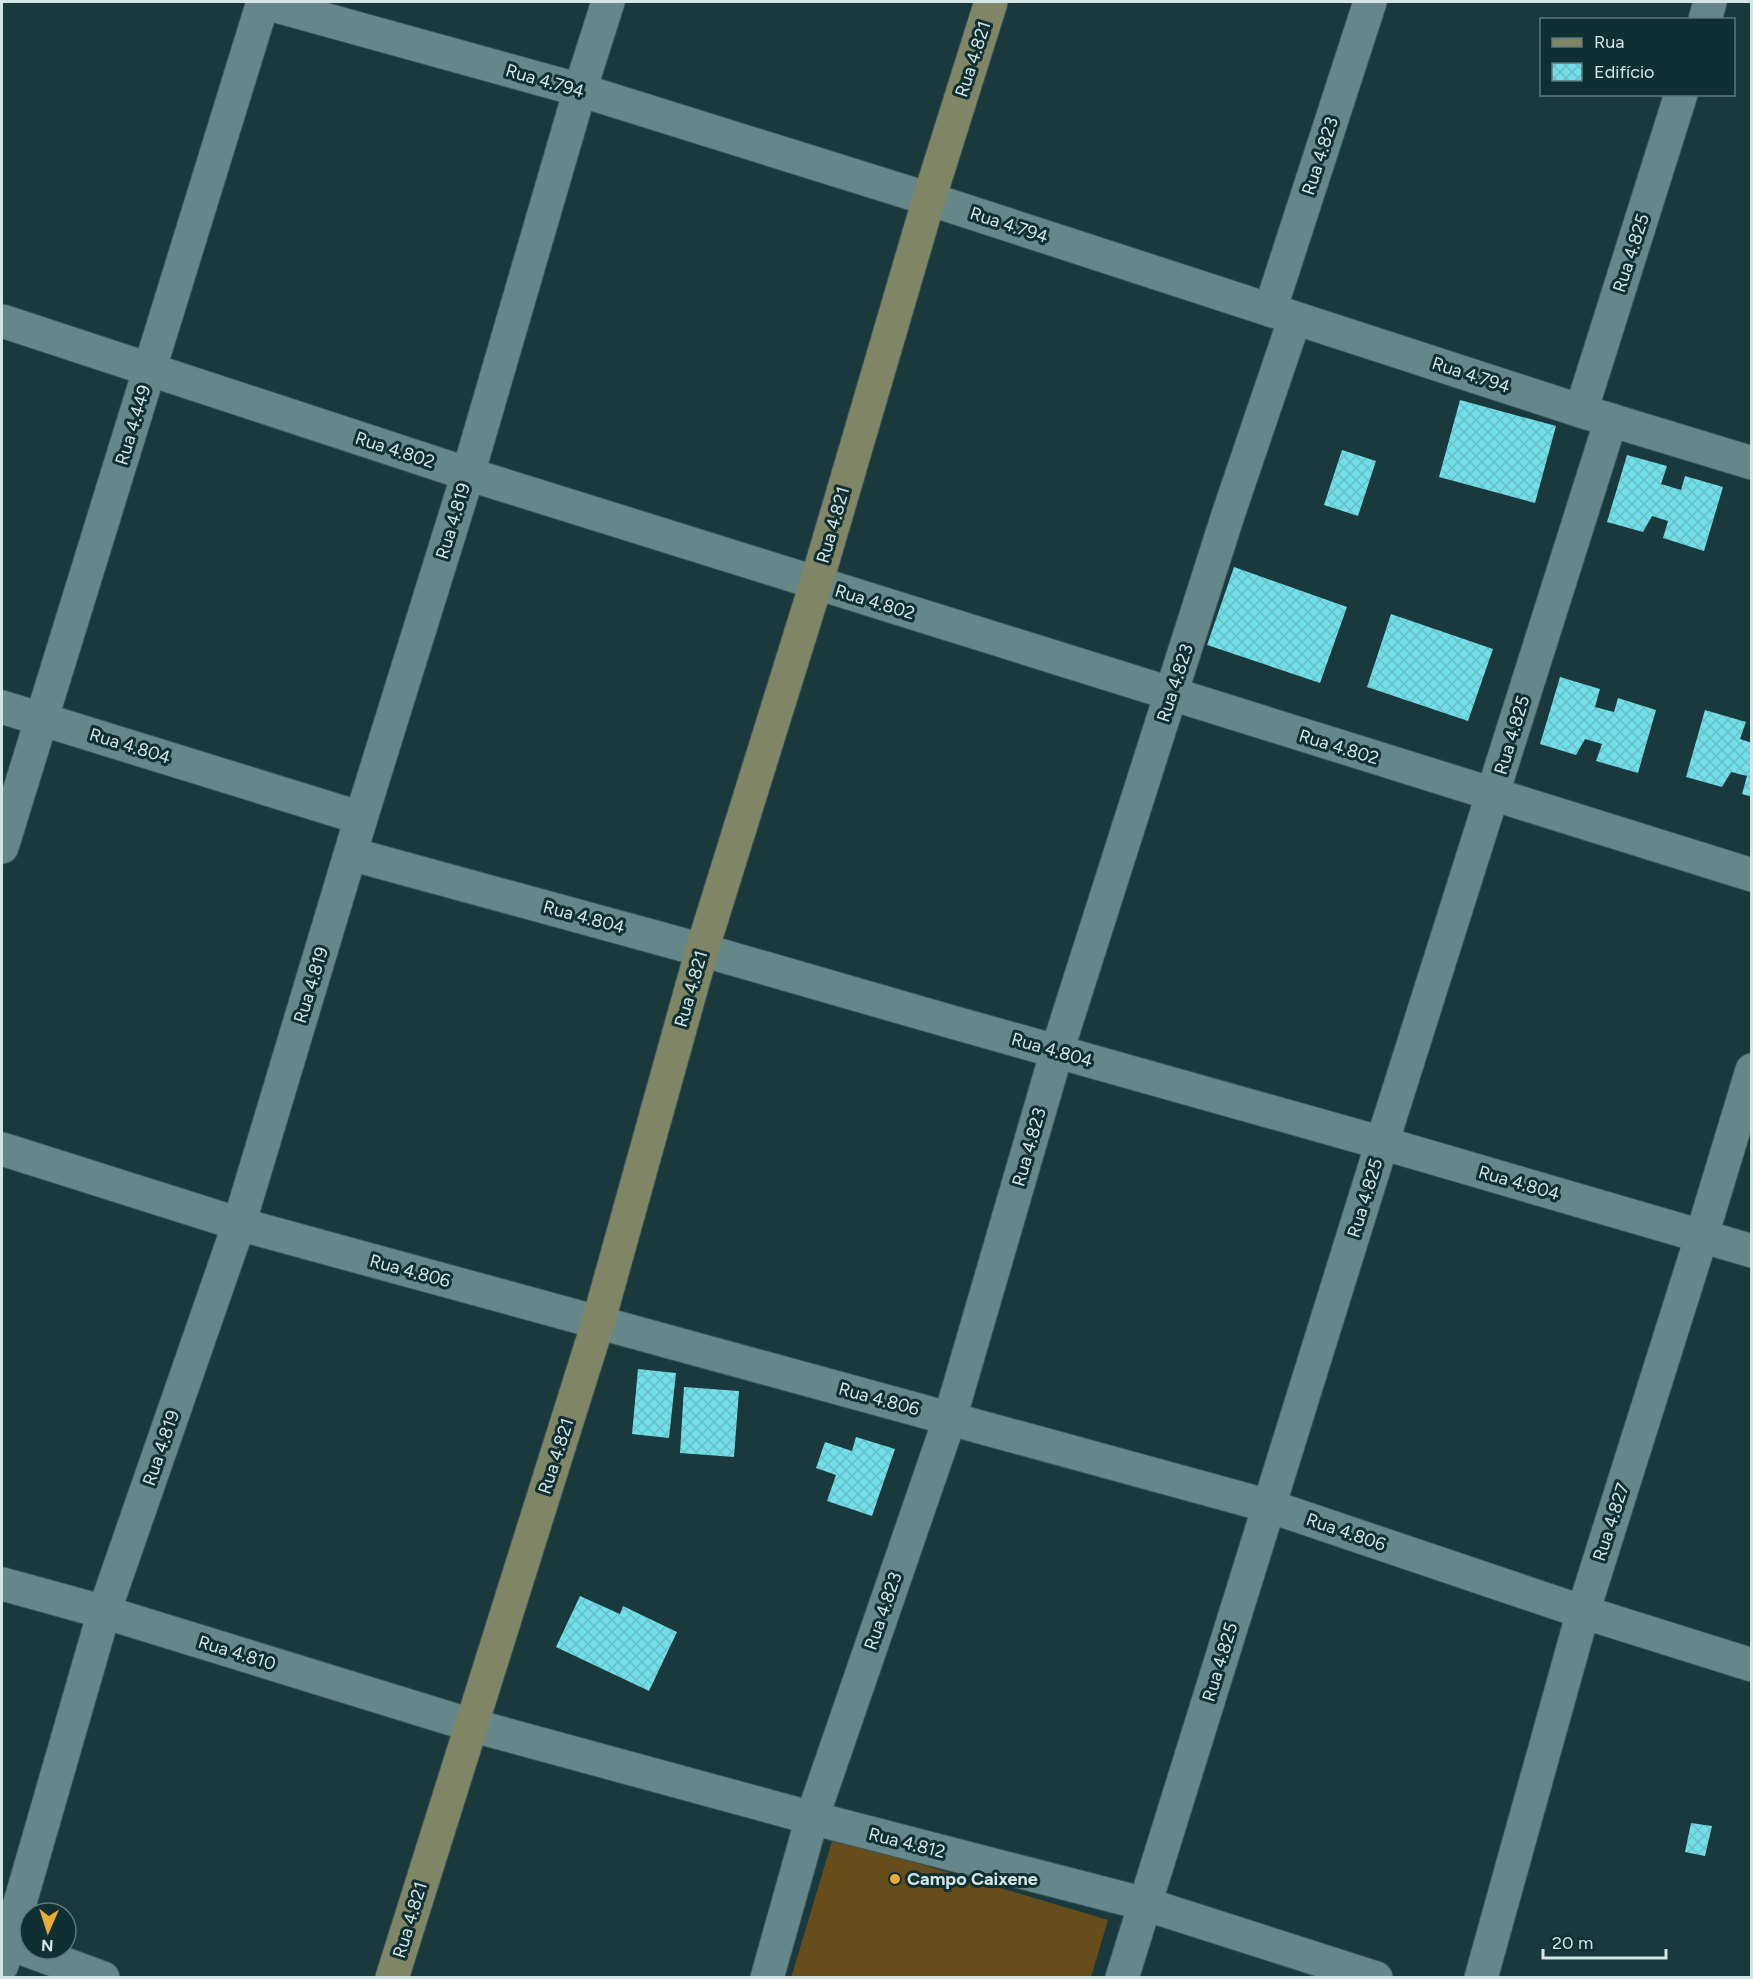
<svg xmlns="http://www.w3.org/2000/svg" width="1753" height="1979" viewBox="0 0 1753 1979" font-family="Figtree,sans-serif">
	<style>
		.grass { fill: #674c1c }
		.building { fill: url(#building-cross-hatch) }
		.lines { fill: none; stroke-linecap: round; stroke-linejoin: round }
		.street-casing { stroke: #3c575a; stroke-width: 35 }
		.secondary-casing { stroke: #3c575a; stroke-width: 35 }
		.street { stroke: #66878a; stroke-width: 33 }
		.secondary { stroke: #808665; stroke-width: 33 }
		.poi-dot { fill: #e9ab38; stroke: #102f32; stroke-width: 2 }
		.labels { text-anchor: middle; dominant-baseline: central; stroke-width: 6; stroke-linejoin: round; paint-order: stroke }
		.street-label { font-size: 18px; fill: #d4e5e6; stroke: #102f32 }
		.poi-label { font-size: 18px; font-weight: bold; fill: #d4e5e6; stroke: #102f32; text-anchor: start }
	</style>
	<defs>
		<pattern id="building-cross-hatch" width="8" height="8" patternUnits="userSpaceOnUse" patternTransform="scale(1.5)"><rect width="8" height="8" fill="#72dee8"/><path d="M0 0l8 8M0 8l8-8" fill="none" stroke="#68bfc7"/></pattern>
	</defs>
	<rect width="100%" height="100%" fill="#1a393c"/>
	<path class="grass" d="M833,1838l275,82 -17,57 -300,1z"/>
	<g class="building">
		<path d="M1460,400l96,26 -21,77 -96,-26z"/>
		<path d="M1342,450l34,11 -18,55 -34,-11z"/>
		<path d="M1627,455l40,11 -6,18 20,6 4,-14 38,11 -19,64 -41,-13 5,-17 -16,-5 -9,16 -36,-10z"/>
		<path d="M1234,567l113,40 -27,76 -113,-38z"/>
		<path d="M1391,614l102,35 -25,72 -101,-34z"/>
		<path d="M1560,677l40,12 -5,18 19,5 4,-14 38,12 -18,63 -42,-12 6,-17 -17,-5 -9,16 -36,-11z"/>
		<path d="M1705,710l41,12 -6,17 12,4v54l-10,-3 5,-18 -16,-4 -9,15 -36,-10z"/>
		<path d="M638,1369l38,4 -7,65 -37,-4z"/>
		<path d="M684,1387l55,4 -5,66 -54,-4z"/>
		<path d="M856,1437l39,12 -23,67 -45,-15 9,-26 -20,-7 9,-26 27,9z"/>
		<path d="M580,1596l40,18 3,-8 54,26 -28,59 -93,-44z"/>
		<path d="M1691,1823l21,3 -7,30 -20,-4z"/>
	</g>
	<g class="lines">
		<defs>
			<g id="street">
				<path d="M262,2l318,88 349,109 652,212 171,52"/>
				<path d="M1705,20l5,-18"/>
				<path d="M1270,310l100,-308"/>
				<path d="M2,321l466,153 1284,401"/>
				<path d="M1581,411l100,-317"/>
				<path d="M2,707l359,111"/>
				<path d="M2,847l261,-845"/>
				<path d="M351,854l351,96 250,72 430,121 370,108"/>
				<path d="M2,1149l237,75 1030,282 314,106 169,53"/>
				<path d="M2,1584l102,28 367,113 341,93 333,86 231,74"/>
				<path d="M2,1941l101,37"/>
				<path d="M2,1965l102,-353 135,-388 122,-406 107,-344 112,-384 28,-88"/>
				<path d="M767,1978l45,-160 138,-400 107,-367 171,-536 67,-197"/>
				<path d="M1122,1978l260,-835 229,-723"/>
				<path d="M1481,1978l102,-366 119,-377 50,-165"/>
			</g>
			<path id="secondary" d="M392,1978l206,-655 104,-373 114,-366 113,-385 62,-197"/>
		</defs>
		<use href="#street" class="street-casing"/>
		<use href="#secondary" class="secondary-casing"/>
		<use href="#street" class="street"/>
		<use href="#secondary" class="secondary"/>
	</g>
	<circle class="poi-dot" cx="895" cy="1879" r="6"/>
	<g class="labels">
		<g class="street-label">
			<text transform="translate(973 59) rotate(-72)">Rua 4.821</text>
			<text transform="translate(545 81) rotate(16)">Rua 4.794</text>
			<text transform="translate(1320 156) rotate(-72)">Rua 4.823</text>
			<text transform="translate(1009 225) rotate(18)">Rua 4.794</text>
			<text transform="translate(1631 253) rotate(-72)">Rua 4.825</text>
			<text transform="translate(1471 375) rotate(18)">Rua 4.794</text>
			<text transform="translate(133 425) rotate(-73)">Rua 4.449</text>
			<text transform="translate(395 450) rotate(18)">Rua 4.802</text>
			<text transform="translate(453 521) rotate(-73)">Rua 4.819</text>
			<text transform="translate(833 525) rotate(-74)">Rua 4.821</text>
			<text transform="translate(875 602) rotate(17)">Rua 4.802</text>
			<text transform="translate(1175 683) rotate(-72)">Rua 4.823</text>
			<text transform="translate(1512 735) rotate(-73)">Rua 4.825</text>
			<text transform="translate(130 746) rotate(17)">Rua 4.804</text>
			<text transform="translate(1339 747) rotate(17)">Rua 4.802</text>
			<text transform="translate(584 917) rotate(15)">Rua 4.804</text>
			<text transform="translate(311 985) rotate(-73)">Rua 4.819</text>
			<text transform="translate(691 989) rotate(-74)">Rua 4.821</text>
			<text transform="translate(1052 1050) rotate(16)">Rua 4.804</text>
			<text transform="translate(1029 1147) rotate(-74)">Rua 4.823</text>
			<text transform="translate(1519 1183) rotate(16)">Rua 4.804</text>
			<text transform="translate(1365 1198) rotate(-73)">Rua 4.825</text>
			<text transform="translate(410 1271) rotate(15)">Rua 4.806</text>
			<text transform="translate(879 1399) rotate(15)">Rua 4.806</text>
			<text transform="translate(161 1448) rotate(-71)">Rua 4.819</text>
			<text transform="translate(556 1456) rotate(-72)">Rua 4.821</text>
			<text transform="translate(1611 1522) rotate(-72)">Rua 4.827</text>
			<text transform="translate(1346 1532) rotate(19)">Rua 4.806</text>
			<text transform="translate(883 1611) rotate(-71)">Rua 4.823</text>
			<text transform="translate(237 1653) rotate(17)">Rua 4.810</text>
			<text transform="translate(1220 1662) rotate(-73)">Rua 4.825</text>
			<text transform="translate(907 1843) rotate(14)">Rua 4.812</text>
			<text transform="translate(410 1920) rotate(-73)">Rua 4.821</text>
		</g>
		<g class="poi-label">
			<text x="907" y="1879">Campo Caixene</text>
		</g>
	</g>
	<rect width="1753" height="1979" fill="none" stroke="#d4e5e6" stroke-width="6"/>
	<rect x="1540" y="18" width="195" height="78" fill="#102f32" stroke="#5e787a" stroke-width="1.5"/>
	<rect x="1552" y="38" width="30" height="9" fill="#808665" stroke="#5e787a" stroke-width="1.5"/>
	<text x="1594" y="48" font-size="18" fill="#d4e5e6">Rua</text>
	<rect x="1552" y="63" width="30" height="18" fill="url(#building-cross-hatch)" stroke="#5e787a" stroke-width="1.5"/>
	<text x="1594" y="78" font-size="18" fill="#d4e5e6">Edifício</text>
	<g transform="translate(48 1931) rotate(183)"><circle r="28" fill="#102f32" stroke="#5e787a" stroke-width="1.5"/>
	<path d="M0-4.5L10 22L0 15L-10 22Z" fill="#e9ab38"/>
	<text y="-9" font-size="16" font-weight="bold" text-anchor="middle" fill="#d4e5e6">N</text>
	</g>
	<path d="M1543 1949v9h123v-9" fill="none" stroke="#d4e5e6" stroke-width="3"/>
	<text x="1552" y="1949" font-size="18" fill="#d4e5e6" stroke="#102f32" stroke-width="4.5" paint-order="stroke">20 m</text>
</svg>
